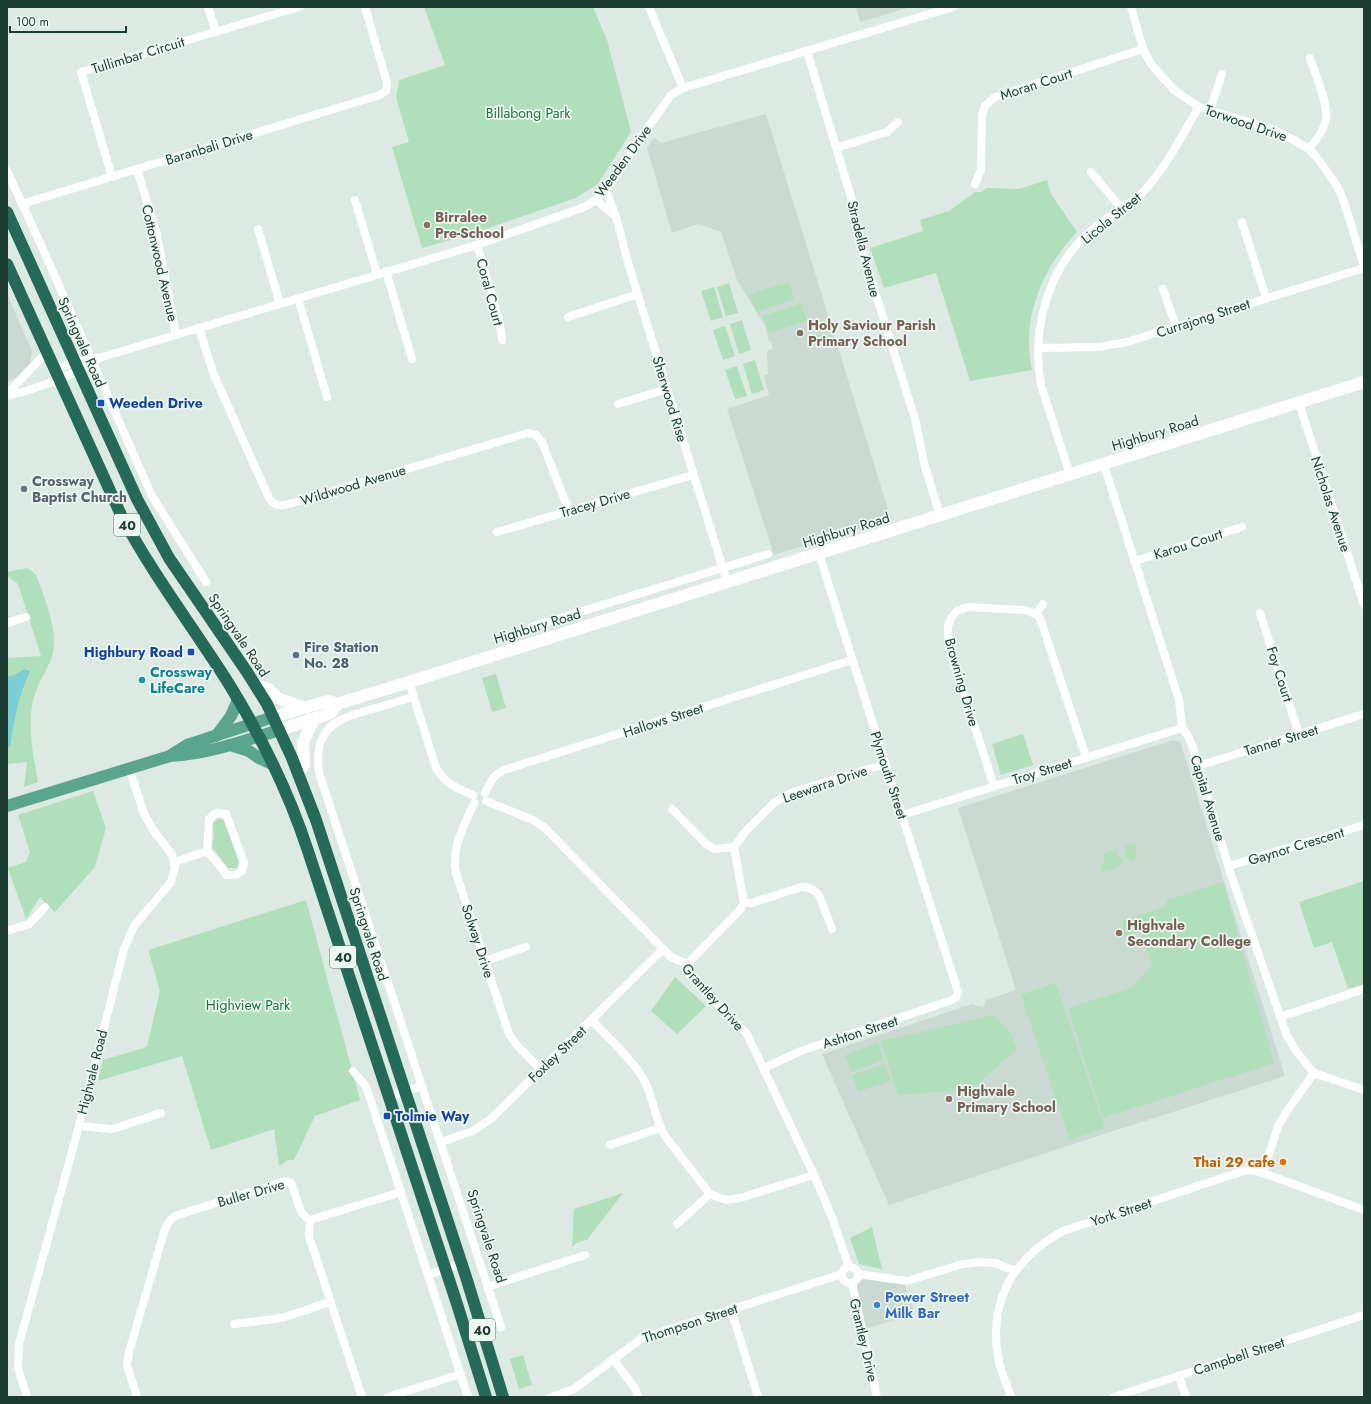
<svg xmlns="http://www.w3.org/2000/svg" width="1371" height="1404" viewBox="0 0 1371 1404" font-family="Jost,sans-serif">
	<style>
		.built { fill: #cadad2 }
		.green { fill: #b2dfbb }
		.water { fill: #7cced7 }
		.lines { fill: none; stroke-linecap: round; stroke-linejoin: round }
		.street { stroke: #fff; stroke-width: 8 }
		.secondary { stroke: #fff; stroke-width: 12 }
		.primary { stroke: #5ba58e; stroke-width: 12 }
		.highway { stroke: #256a58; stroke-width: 12 }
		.education-dot { fill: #8d6e63; stroke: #ecf7f1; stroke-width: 1.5 }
		.transit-dot { fill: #1a4fb4; stroke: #ecf7f1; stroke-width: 1.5 }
		.worship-dot { fill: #6b7280; stroke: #ecf7f1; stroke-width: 1.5 }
		.service-dot { fill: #5c6f8a; stroke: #ecf7f1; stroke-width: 1.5 }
		.culture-dot { fill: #0f9aa8; stroke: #ecf7f1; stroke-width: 1.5 }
		.food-dot { fill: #e8710a; stroke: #ecf7f1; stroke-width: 1.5 }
		.shop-dot { fill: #3f7fe0; stroke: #ecf7f1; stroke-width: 1.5 }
		.labels { text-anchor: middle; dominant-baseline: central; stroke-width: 3.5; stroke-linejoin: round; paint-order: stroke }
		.shield { fill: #ecf7f1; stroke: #5a736b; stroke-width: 1 }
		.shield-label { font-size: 13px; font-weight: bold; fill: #1c3b31 }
		.street-label { font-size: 14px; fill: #1c3b31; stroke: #ecf7f1 }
		.park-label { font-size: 14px; fill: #23753e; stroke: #ecf7f1 }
		.education-label { font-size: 14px; font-weight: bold; fill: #785e54; stroke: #ecf7f1; text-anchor: start }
		.transit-label { font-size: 14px; font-weight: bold; fill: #164399; stroke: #ecf7f1; text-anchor: start }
		.worship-label { font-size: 14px; font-weight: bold; fill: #5b616d; stroke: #ecf7f1; text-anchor: start }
		.service-label { font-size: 14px; font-weight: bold; fill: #4e5e75; stroke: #ecf7f1; text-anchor: start }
		.culture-label { font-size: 14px; font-weight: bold; fill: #0d838f; stroke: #ecf7f1; text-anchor: start }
		.food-label { font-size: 14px; font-weight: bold; fill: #c56008; stroke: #ecf7f1; text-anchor: end }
		.shop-label { font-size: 14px; font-weight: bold; fill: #366cbe; stroke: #ecf7f1; text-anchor: start }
	</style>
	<rect width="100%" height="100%" fill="#dceae3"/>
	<g class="built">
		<path d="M856,7h55l-51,15z"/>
		<path d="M766,114l125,405 -117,36 -47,-146 42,-14 -5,-20 4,-1 -1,-23 6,-2 -2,-8h-2l-4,-15 -28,-46 -16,-48 -23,-8 -26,9 -25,-85 7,-11 7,6z"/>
		<path d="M7,294l25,57 -2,12 -13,14 -10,5z"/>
		<path d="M1173,740l5,1 3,3 104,332 -215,69 -181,60 -67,-151 150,-50 11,4 3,-8 30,-10 -58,-182z"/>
		<path d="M864,1279l40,5 11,30 -50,15 -9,-49z"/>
	</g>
	<g class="green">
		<path d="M424,7h169l14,33 24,92 -33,52 -22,14 -108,37 -46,13 -30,-101 17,-5 -13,-45 3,-17 46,-15z"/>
		<path d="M1047,180l4,14 26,38c-35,37 -56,86 -45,138l-62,11 -34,-108 -52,15 -14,-40 53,-17 -3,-11 29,-9 26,-19h5l7,-4 32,1z"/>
		<path d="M789,282l5,17 -38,13 -6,-18z"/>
		<path d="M729,283l9,30 -12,3 -9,-29z"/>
		<path d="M714,287l9,30 -12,4 -10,-30z"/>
		<path d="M802,303l5,18 -38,12 -6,-17z"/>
		<path d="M742,320l9,30 -12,4 -9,-30z"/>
		<path d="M725,326l10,30 -12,4 -10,-30z"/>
		<path d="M755,360l9,30 -12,4 -9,-30z"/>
		<path d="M737,366l10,30 -12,3 -10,-29z"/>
		<path d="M27,568l5,3 4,4c8,22 19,47 18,71 -1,17 -14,31 -19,48 -9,27 -2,60 3,88l-14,5 3,-25 -20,2v-106l34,-2 -23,-72 -11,-8v-4z"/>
		<path d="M496,674l10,34 -14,4 -10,-34z"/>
		<path d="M1023,734l10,31 -32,10 -9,-31z"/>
		<path d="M93,791l13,37 -11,39 -40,45 -15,-15 -14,22 -18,-51 18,-6 4,-10 -12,-37z"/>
		<path d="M218,819l7,1 14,42 -3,6h-8l-16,-21 2,-11 -2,-12z"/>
		<path d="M1135,843l2,7 -2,1 2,7 -1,2 -4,2 -4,-3 -4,-13z"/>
		<path d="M1116,850l2,6 5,4 -1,4 -5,4 -15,4 -2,-4 5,-8 -2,-6z"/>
		<path d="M1364,881v103l-16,5 -16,-47 -18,6 -15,-46z"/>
		<path d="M1223,882l51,181 -171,55 -35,-110 63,-20 21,-22 -11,-34 -16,4 -3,-15 45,-15 -1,-6z"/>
		<path d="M306,900l54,200 -45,16 -21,44h-6l-9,6 -5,-37 -63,21 -29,-94 -84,25 5,-21 44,-13 13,-56 -12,-41z"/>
		<path d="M675,977l31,29 -29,28 -26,-23z"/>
		<path d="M1056,983l49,145 -35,12 -49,-145z"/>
		<path d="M994,1015l17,18 6,16 -45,40 -74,6 -17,-54z"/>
		<path d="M878,1043l6,17 -33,12 -6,-17z"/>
		<path d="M885,1064l6,17 -33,11 -6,-17z"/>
		<path d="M623,1193l-36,47 -9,2 -6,5 2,-38z"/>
		<path d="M872,1227l10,42 -23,-5 -9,-26z"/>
		<path d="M523,1355l9,30 -13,4 -9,-30z"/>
	</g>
	<path class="water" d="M25,669l5,2c-12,26 -16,49 -20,76h-3v-70l5,-1z"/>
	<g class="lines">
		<g class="street">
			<path d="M208,7l8,25"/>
			<path d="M649,7l34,81"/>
			<path d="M1131,7l12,42 8,15 23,26 25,17 75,23 18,9 17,10 9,10 19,27 6,13 21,67"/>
			<path d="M807,51l44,146 9,47 55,175 10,47 15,50"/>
			<path d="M1210,110l12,-36"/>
			<path d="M836,148l51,-16 11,-10"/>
			<path d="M1309,149c7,-9 15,-18 17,-30 2,-16 -11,-45 -16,-61"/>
			<path d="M137,169l20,66 19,100"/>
			<path d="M7,171l35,76 110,249 54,86"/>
			<path d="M1091,172l31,37"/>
			<path d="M112,177l-31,-105 218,-65"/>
			<path d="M975,184l6,-14 1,-55 3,-9 10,-9 148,-48"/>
			<path d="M605,190c12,23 17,51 24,76l98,316"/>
			<path d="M355,200l22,74"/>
			<path d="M596,200l18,15"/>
			<path d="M22,204l358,-109 6,-4 1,-8 -22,-76"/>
			<path d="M1242,222l24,76"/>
			<path d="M258,229l22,75"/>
			<path d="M477,245l22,75 3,20"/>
			<path d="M386,271l26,88"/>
			<path d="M1163,289l13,38"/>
			<path d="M298,298l29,99"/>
			<path d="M568,317l70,-23"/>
			<path d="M199,328l15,47 55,123c5,8 11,9 20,6l239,-71 8,2 6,7 27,69"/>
			<path d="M1038,348l60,-1 29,-5 237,-74"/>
			<path d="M55,370c18,-8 24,-12 44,-12l378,-113 105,-37c23,-9 41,-44 55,-65 11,-16 23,-32 34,-48l12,-7 270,-81"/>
			<path d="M7,394l40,-42"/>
			<path d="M7,395c20,-2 74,-23 90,-35"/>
			<path d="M1299,403l65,202"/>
			<path d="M618,404l49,-15"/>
			<path d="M1104,465l75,235 3,28 7,9 4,11 38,127 56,161 9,15 18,22 50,17"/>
			<path d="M1070,475l-29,-90c-10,-56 7,-119 52,-156 17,-14 37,-23 51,-38 23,-25 38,-56 55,-84"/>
			<path d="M497,532l196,-57"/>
			<path d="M1135,561l107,-34"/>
			<path d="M1260,613l39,121"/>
			<path d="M1036,614l7,-10"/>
			<path d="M7,623l19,-6"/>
			<path d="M531,627l237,-73"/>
			<path d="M409,682l27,86c9,15 21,21 37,27"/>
			<path d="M413,697c-14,4 -29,9 -44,13 -9,3 -18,5 -26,9 -24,10 -28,34 -23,57l181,551"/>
			<path d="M1198,766l166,-52"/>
			<path d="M994,786l-46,-141v-19l3,-8 6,-7 10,-4 57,3 12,4 4,4 46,139"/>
			<path d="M485,793c5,-10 8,-18 19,-23l348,-110"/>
			<path d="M486,801l47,19 11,7 127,130 16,7 3,12 57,58 67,141 19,45 16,47"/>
			<path d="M474,803c-10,23 -23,45 -18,70l53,161 7,10 25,26"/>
			<path d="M672,809l33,34 9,6 20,-2"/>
			<path d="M216,813l10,1 18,49 -2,8 -6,4h-10l-4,-7 -15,-17 2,-32z"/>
			<path d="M902,815l280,-87"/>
			<path d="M175,862l32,-11"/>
			<path d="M1229,866l135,-41"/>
			<path d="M744,903h8l49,-16c7,0 13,2 18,8l13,34"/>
			<path d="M7,931l22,-7 16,-17"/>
			<path d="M485,961l41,-14"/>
			<path d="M687,964l53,-54 4,-7 -10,-56 12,-16 29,-29 16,-9 94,-29"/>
			<path d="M1280,1017l84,-28"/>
			<path d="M592,1020c16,18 44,43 54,64 8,17 9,36 19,52l45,58 16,6 14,-2 74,-23"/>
			<path d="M764,1068l37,-17 151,-51 4,-3 2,-5 -139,-438"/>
			<path d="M353,1071l12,14 3,7 100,305"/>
			<path d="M389,1097l33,-11"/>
			<path d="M79,1126l34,3 48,-16"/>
			<path d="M441,1142l32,-11 19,-13 171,-169"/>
			<path d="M610,1145l50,-17"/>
			<path d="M1263,1173l15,-47 7,-12 29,-41"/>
			<path d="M310,1220l-1,16 53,161"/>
			<path d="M310,1220l91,-28"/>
			<path d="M677,1224l33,-30"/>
			<circle cx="850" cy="1275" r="8"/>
			<path d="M858,1274l49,7 56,-17 17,-2 15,1 20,8"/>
			<path d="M428,1275l33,-11"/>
			<path d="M852,1283l25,114"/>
			<path d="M487,1287l98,-32"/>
			<path d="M731,1309l27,88"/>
			<path d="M234,1324l48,-6 48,-16"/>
			<path d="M613,1359l22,29 3,9"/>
			<path d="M1179,1376l7,21"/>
			<path d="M27,1397l-9,-29 1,-24 60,-218 45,-177 10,-23 37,-44 4,-15 -3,-12 -18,-24 -10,-17 -15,-46"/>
			<path d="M137,1397l-10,-32 2,-13 35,-120c3,-8 6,-14 14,-17l107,-34 6,2c6,11 6,31 19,37"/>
			<path d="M388,1397l73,-23"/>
			<path d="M551,1397l23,-8 68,-51 200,-64"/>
			<path d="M1011,1397c-4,-12 -9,-23 -12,-35 -12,-59 13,-103 64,-131l180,-60 9,-1 11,3 101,37"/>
			<path d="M1114,1397l250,-82"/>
		</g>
		<g class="secondary">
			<path d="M255,685l14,4 7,8 6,3 23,8"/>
			<path d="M273,717l55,-16 9,3 72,-22 955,-300"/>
			<path d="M279,730l52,-17 6,-9"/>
			<path d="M299,774l5,-9 -1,-23 11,-23"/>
		</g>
		<g class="primary">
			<path d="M216,736l15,-20 7,-16"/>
			<path d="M230,745l19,6 10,7 13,6"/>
			<path d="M171,755l16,-10 86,-28"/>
			<path d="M7,806l163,-50c38,-2 74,-15 109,-26"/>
		</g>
		<g class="highway">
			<path d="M7,212l130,287 32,59 78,114 20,32 25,54 24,62 150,457 37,120"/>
			<path d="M7,264l114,251c32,60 72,112 108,169 32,52 60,109 79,167l149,453 29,93"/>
		</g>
	</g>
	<g class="education-dot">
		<circle cx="427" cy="225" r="4"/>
		<circle cx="800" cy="333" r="4"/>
		<circle cx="1119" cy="933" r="4"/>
		<circle cx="949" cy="1099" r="4"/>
	</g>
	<g class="transit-dot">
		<rect x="97" y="399" width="8" height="8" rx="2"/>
		<rect x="187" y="648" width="8" height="8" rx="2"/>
		<rect x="383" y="1112" width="8" height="8" rx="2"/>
	</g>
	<circle class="worship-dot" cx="24" cy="489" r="4"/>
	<circle class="service-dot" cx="296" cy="655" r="4"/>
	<circle class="culture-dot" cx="142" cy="680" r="4"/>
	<circle class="food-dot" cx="1283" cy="1162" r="4"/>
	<circle class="shop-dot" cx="877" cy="1305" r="4"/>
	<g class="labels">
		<g class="shield">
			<rect x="114" y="514" width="26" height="22" rx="3"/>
			<rect x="330" y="946" width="26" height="22" rx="3"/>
			<rect x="469" y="1319" width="26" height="22" rx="3"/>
		</g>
		<g class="shield-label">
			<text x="127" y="525">40</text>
			<text x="343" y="957">40</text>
			<text x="482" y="1330">40</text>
		</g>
		<g class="street-label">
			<text transform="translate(138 55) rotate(-17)">Tullimbar Circuit</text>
			<text transform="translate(1036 84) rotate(-18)">Moran Court</text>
			<text transform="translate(1246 123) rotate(19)">Torwood Drive</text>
			<text transform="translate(209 147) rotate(-17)">Baranbali Drive</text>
			<text transform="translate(623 161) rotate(-54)">Weeden Drive</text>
			<text transform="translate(1111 218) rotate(-39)">Licola Street</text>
			<text transform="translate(864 249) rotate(76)">Stradella Avenue</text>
			<text transform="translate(160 263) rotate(77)">Cottonwood Avenue</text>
			<text transform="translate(490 292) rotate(75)">Coral Court</text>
			<text transform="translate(1203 318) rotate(-18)">Currajong Street</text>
			<text transform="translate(82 342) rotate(66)">Springvale Road</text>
			<text transform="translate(670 399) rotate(73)">Sherwood Rise</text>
			<text transform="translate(1155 433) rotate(-17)">Highbury Road</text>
			<text transform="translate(353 485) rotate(-17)">Wildwood Avenue</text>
			<text transform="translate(595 503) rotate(-16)">Tracey Drive</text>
			<text transform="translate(1331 504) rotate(72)">Nicholas Avenue</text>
			<text transform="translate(846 530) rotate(-17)">Highbury Road</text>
			<text transform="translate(1188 544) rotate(-18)">Karou Court</text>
			<text transform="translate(537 626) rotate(-17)">Highbury Road</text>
			<text transform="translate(239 635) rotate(56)">Springvale Road</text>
			<text transform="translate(1280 674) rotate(72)">Foy Court</text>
			<text transform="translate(962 682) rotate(74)">Browning Drive</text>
			<text transform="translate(663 720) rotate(-18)">Hallows Street</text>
			<text transform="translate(1281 740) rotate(-17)">Tanner Street</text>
			<text transform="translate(1042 771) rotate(-17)">Troy Street</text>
			<text transform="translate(889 775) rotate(72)">Plymouth Street</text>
			<text transform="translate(825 784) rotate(-19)">Leewarra Drive</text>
			<text transform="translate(1208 798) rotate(73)">Capital Avenue</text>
			<text transform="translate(1296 846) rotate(-17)">Gaynor Crescent</text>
			<text transform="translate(369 934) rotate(72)">Springvale Road</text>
			<text transform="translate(478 941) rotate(72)">Solway Drive</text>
			<text transform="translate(713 997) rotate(48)">Grantley Drive</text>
			<text transform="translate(860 1032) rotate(-18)">Ashton Street</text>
			<text transform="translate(557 1054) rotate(-44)">Foxley Street</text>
			<text transform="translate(92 1072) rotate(-76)">Highvale Road</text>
			<text transform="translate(251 1193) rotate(-16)">Buller Drive</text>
			<text transform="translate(1121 1212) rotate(-18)">York Street</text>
			<text transform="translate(487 1236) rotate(72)">Springvale Road</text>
			<text transform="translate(690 1323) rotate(-18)">Thompson Street</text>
			<text transform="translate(864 1340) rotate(77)">Grantley Drive</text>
			<text transform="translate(1239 1356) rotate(-18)">Campbell Street</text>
		</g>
		<g class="park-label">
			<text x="528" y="113">Billabong Park</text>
			<text x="248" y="1005">Highview Park</text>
		</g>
		<g class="education-label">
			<text x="435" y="217">Birralee<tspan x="435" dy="16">Pre-School</tspan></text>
			<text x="808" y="325">Holy Saviour Parish<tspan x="808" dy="16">Primary School</tspan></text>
			<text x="1127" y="925">Highvale<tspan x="1127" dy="16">Secondary College</tspan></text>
			<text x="957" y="1091">Highvale<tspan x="957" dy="16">Primary School</tspan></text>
		</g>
		<g class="transit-label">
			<text x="109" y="403">Weeden Drive</text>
			<text x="183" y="652" text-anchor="end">Highbury Road</text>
			<text x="395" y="1116">Tolmie Way</text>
		</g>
		<g class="worship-label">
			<text x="32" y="481">Crossway<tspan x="32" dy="16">Baptist Church</tspan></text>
		</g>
		<g class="service-label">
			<text x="304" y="647">Fire Station<tspan x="304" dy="16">No. 28</tspan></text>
		</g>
		<g class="culture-label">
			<text x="150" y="672">Crossway<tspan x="150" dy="16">LifeCare</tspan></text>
		</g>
		<g class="food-label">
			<text x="1275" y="1162">Thai 29 cafe</text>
		</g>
		<g class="shop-label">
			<text x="885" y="1297">Power Street<tspan x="885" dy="16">Milk Bar</tspan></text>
		</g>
	</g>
	<rect width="1371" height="1404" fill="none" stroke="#1c3b31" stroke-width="16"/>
	<path d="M10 26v6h116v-6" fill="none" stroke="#1c3b31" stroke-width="2"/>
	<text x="16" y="26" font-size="12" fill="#1c3b31" stroke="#ecf7f1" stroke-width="3" paint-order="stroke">100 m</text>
</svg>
